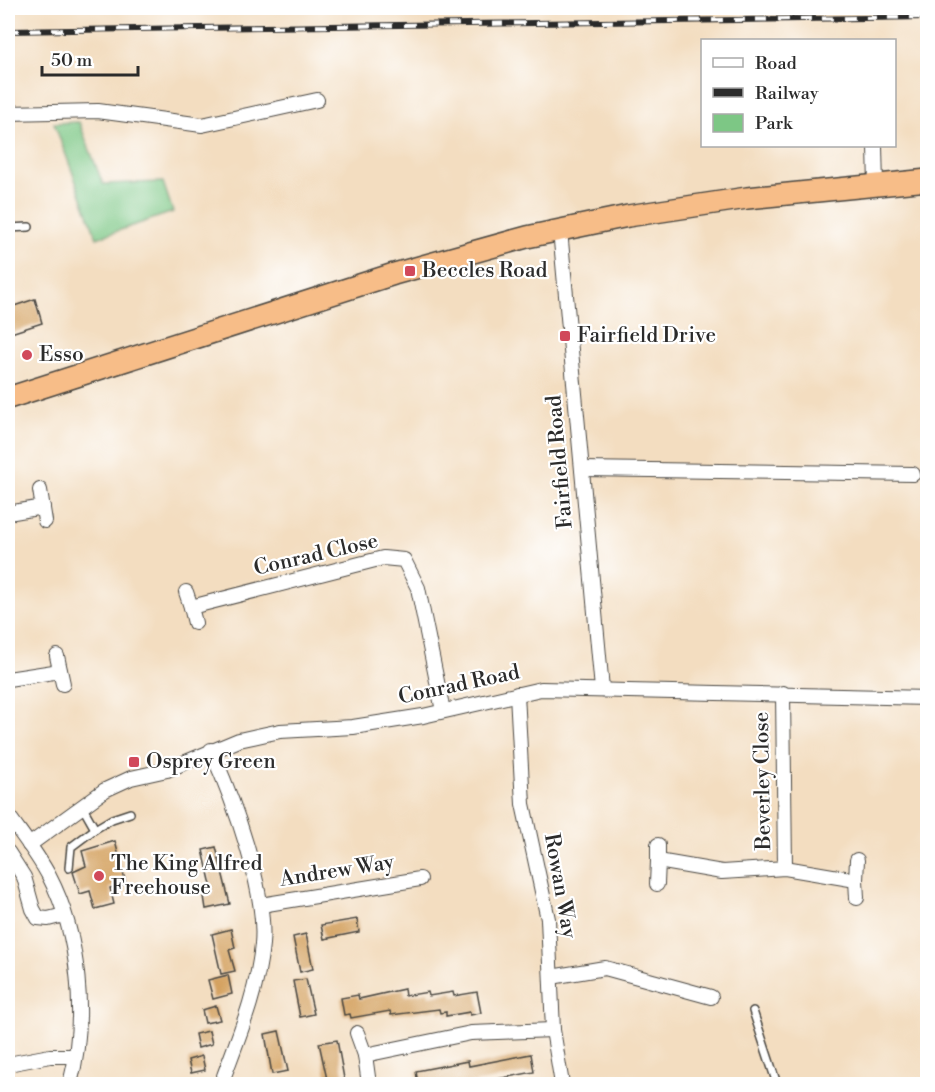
<svg xmlns="http://www.w3.org/2000/svg" width="935" height="1092" viewBox="0 0 935 1092" font-family="'Libre Bodoni',serif">
	<style>
		.green { fill: #7dc785; stroke: #547958; stroke-width: 1.5 }
		.building { fill: #d4a260 }
		.lines { fill: none; stroke-linecap: round; stroke-linejoin: round }
		.service-casing { stroke: #494641; stroke-width: 10 }
		.minor-casing { stroke: #494641; stroke-width: 16 }
		.trunk-casing { stroke: #494641; stroke-width: 24 }
		.service { stroke: #fff; stroke-width: 7 }
		.minor { stroke: #fff; stroke-width: 14 }
		.trunk { stroke: #f7bd88; stroke-width: 21 }
		.rail-casing { stroke: #2b2b2b; stroke-width: 6 }
		.rail { stroke: #fff; stroke-width: 4; stroke-dasharray: 11; stroke-linecap: butt }
		.poi-dot { fill: #d1495b; stroke: #fff; stroke-width: 2 }
		.labels { text-anchor: middle; dominant-baseline: central; stroke-width: 4.5; stroke-linejoin: round; paint-order: stroke }
		.poi-label { font-size: 21px; fill: #2b2b2b; stroke: #fff; text-anchor: start }
		.street-label { font-size: 21px; fill: #2b2b2b; stroke: #fff }
	</style>
	<rect width="100%" height="100%" fill="#fff"/>
	<filter id="ink" filterUnits="userSpaceOnUse"><feTurbulence type="fractalNoise" baseFrequency=".0167" numOctaves="2"/><feDisplacementMap in="SourceGraphic" scale="12" xChannelSelector="R" yChannelSelector="G"/><feConvolveMatrix kernelMatrix="1 2 1 2 8 2 1 2 1" color-interpolation-filters="sRGB"/></filter>
	<filter id="wash" filterUnits="userSpaceOnUse"><feTurbulence type="fractalNoise" baseFrequency=".008" numOctaves="4" result="noise"/><feDisplacementMap in="SourceGraphic" scale="24" xChannelSelector="R" yChannelSelector="G"/><feGaussianBlur stdDeviation="1.35" result="paint"/><feColorMatrix in="noise" values="0 0 0 0 0 0 0 0 0 0 0 0 0 0 0 0 0 1.4 0 .05"/><feComposite in="paint" operator="in"/></filter>
	<g filter="url(#wash)">
		<rect width="100%" height="100%" fill="#f3ddc0"/>
		<path class="green" d="M79,122l24,62 60,-2 10,30 -76,26 -43,-115z"/>
		<g id="blocks">
			<g class="building">
				<path d="M35,299l7,24 -34,11v-26z"/>
				<path d="M115,841l11,43 -16,4 4,16 -19,5 -5,-18 -10,3 -7,-22 13,-6 -4,-15z"/>
				<path d="M216,847l14,57 -24,5 -2,-13 9,-2 -10,-44z"/>
				<path d="M357,919l2,13 -35,7 -3,-14z"/>
				<path d="M231,929l4,19 -6,2 6,21 -14,3 -9,-40z"/>
				<path d="M306,934l7,35 -13,3 -7,-35z"/>
				<path d="M228,975l4,19 -19,5 -5,-19z"/>
				<path d="M306,979l8,35 -14,3 -7,-36z"/>
				<path d="M404,989l1,7 23,-4 1,4 24,-4 1,4 23,-4 4,21 -11,2v-3l-24,4v-4l-6,1 -1,-4 -48,6 -1,-4 -39,7 -1,-4 -6,1 -3,-17 17,-3 1,4z"/>
				<path d="M216,1006l4,14 -15,3 -3,-13z"/>
				<path d="M209,1031l3,13 -14,4 -3,-14z"/>
				<path d="M279,1031l9,40 -16,3 -7,-40z"/>
				<path d="M337,1040l8,44h-17l-9,-41z"/>
				<path d="M531,1054l3,18 -64,12h-52l-2,-13 52,-10 1,5z"/>
				<path d="M202,1056l3,14 -14,3 -3,-13z"/>
			</g>
		</g>
	</g>
	<g filter="url(#ink)">
		<use href="#blocks" fill-opacity="0" stroke="#494641" stroke-width="1.5"/>
		<g class="lines">
			<defs>
				<g id="service">
					<path d="M8,228l21,-1"/>
					<path d="M95,829l17,-10 18,-6"/>
					<path d="M69,868l2,-21 24,-18 -13,-23"/>
					<path d="M753,1011l24,73"/>
				</g>
				<g id="minor">
					<path d="M8,113l90,-2 104,14 115,-25"/>
					<path d="M875,146l1,40"/>
					<path d="M560,230l42,459"/>
					<path d="M582,469l331,5"/>
					<path d="M40,490l5,31"/>
					<path d="M8,513l35,-6"/>
					<path d="M186,592l5,15"/>
					<path d="M195,623l-4,-16 192,-49 21,2 14,28 25,123"/>
					<path d="M57,656l6,28"/>
					<path d="M8,679l52,-8"/>
					<path d="M783,693l2,175"/>
					<path d="M517,694l6,110 25,115 5,111 9,54"/>
					<path d="M211,750c22,49 56,141 51,194 -4,46 -22,89 -38,132v8"/>
					<path d="M8,815c14,20 30,40 41,61 31,59 38,144 21,208"/>
					<path d="M29,845l76,-55 26,-12 36,-8 72,-30 41,-9 73,-4 70,-11 118,-27 387,9"/>
					<path d="M658,845v16l64,11 63,-4 71,12 1,-20"/>
					<path d="M8,852l16,25 9,32 5,9 10,1 16,-4"/>
					<path d="M856,880l1,18"/>
					<path d="M657,884l1,-23"/>
					<path d="M261,905l159,-26"/>
					<path d="M551,977l54,-9 106,29"/>
					<path d="M357,1033l8,22"/>
					<path d="M8,1064l42,-8h25"/>
					<path d="M368,1077l-3,-22 106,-22 82,-3"/>
				</g>
				<path id="trunk" d="M8,398l386,-124 133,-37 101,-21 119,-18 181,-18"/>
			</defs>
			<use href="#service" class="service-casing"/>
			<use href="#minor" class="minor-casing"/>
			<use href="#trunk" class="trunk-casing"/>
			<use href="#service" class="service"/>
			<use href="#minor" class="minor"/>
			<use href="#trunk" class="trunk"/>
			<defs>
				<path id="rail" d="M8,31l920,-14"/>
			</defs>
			<use href="#rail" class="rail-casing"/>
			<use href="#rail" class="rail"/>
		</g>
	</g>
	<g class="poi-dot">
		<rect x="404" y="265" width="12" height="12" rx="3"/>
		<rect x="559" y="330" width="12" height="12" rx="3"/>
		<circle cx="27" cy="355" r="6"/>
		<rect x="128" y="756" width="12" height="12" rx="3"/>
		<circle cx="99" cy="876" r="6"/>
	</g>
	<g class="labels">
		<g class="poi-label">
			<text x="422" y="271">Beccles Road</text>
			<text x="577" y="336">Fairfield Drive</text>
			<text x="39" y="355">Esso</text>
			<text x="146" y="762">Osprey Green</text>
			<text x="111" y="864">The King Alfred<tspan x="111" dy="24">Freehouse</tspan></text>
		</g>
		<g class="street-label">
			<text transform="translate(560 462) rotate(-95)">Fairfield Road</text>
			<text transform="translate(316 555) rotate(-13)">Conrad Close</text>
			<text transform="translate(459 685) rotate(-12)">Conrad Road</text>
			<text transform="translate(763 781) rotate(-91)">Beverley Close</text>
			<text transform="translate(337 871) rotate(-9)">Andrew Way</text>
			<text transform="translate(560 886) rotate(80)">Rowan Way</text>
		</g>
	</g>
	<rect width="935" height="1092" fill="none" stroke="#fff" stroke-width="30"/>
	<rect x="701" y="39" width="195" height="108" fill="#ffffff" stroke="#aaaaaa" stroke-width="1.5"/>
	<rect x="713" y="58" width="30" height="9" fill="#ffffff" stroke="#aaaaaa" stroke-width="1.5"/>
	<text x="755" y="69" font-size="18" fill="#2b2b2b">Road</text>
	<rect x="713" y="88" width="30" height="9" fill="#2b2b2b" stroke="#aaaaaa" stroke-width="1.5"/>
	<text x="755" y="99" font-size="18" fill="#2b2b2b">Railway</text>
	<rect x="713" y="114" width="30" height="18" fill="#7dc785" stroke="#aaaaaa" stroke-width="1.5"/>
	<text x="755" y="129" font-size="18" fill="#2b2b2b">Park</text>
	<path d="M42 66v9h96v-9" fill="none" stroke="#2b2b2b" stroke-width="3"/>
	<text x="51" y="66" font-size="18" fill="#2b2b2b" stroke="#ffffff" stroke-width="4.5" paint-order="stroke">50 m</text>
</svg>
